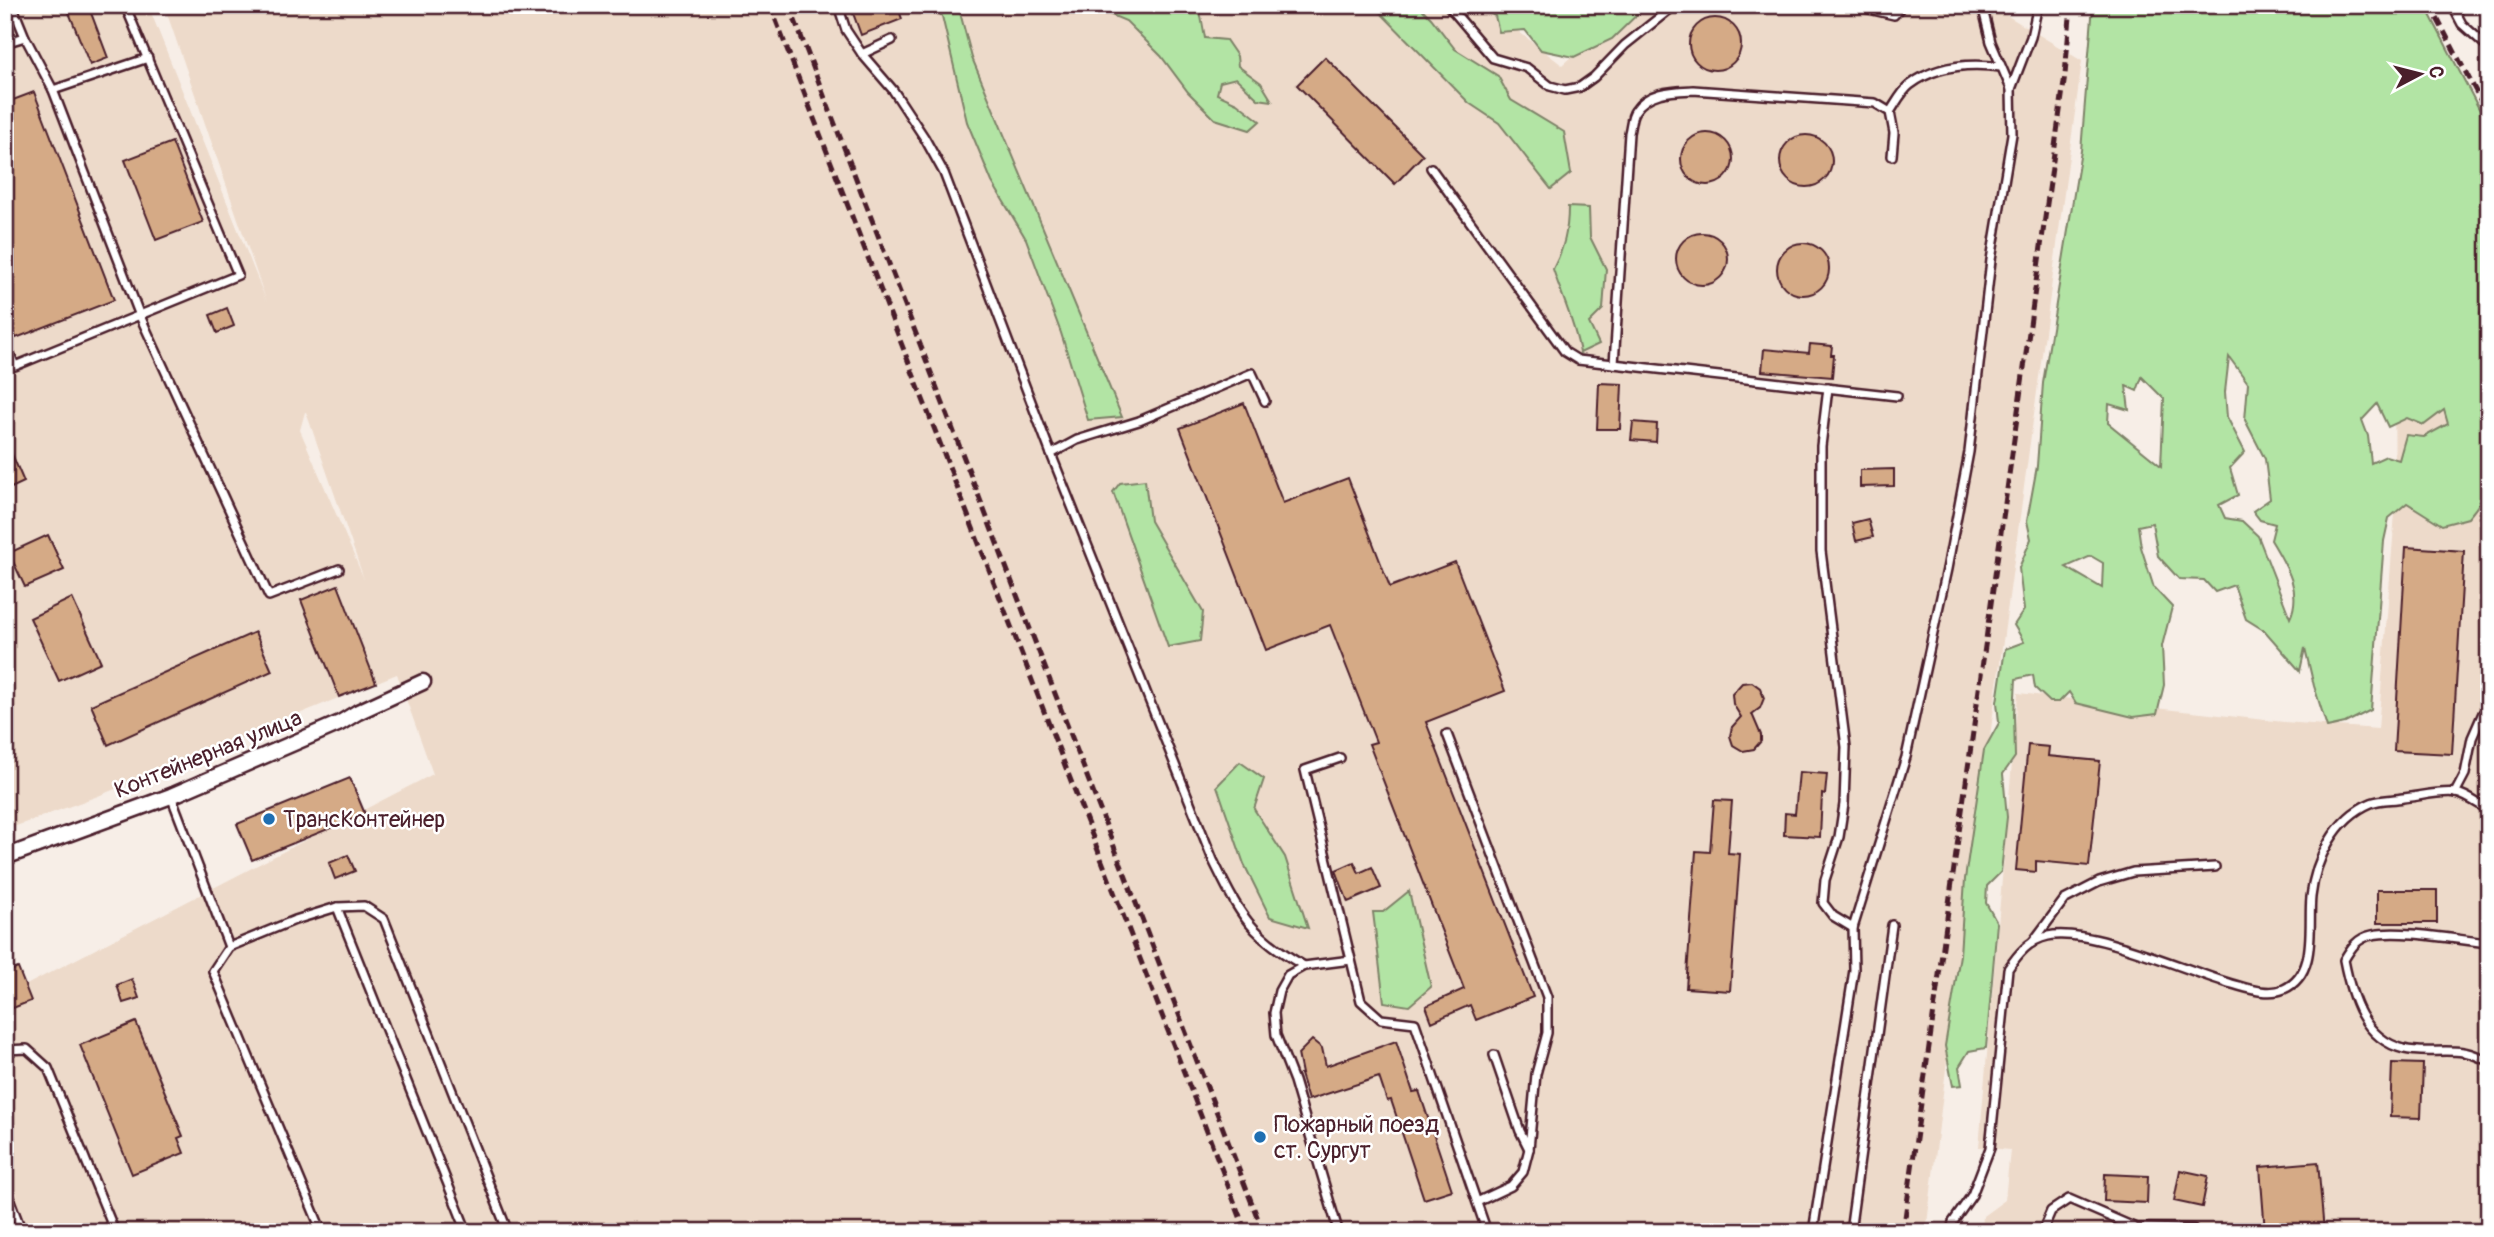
<svg xmlns="http://www.w3.org/2000/svg" width="2494" height="1237" viewBox="0 0 2494 1237" font-family="Pangolin,sans-serif">
	<style>
		.built { fill: #eddaca; fill-rule: evenodd }
		.green { fill: #b2e4a4; stroke: #7e8268; stroke-width: 2; fill-rule: evenodd }
		.building { fill: #d5aa86; stroke: #4a1f2b; stroke-width: 2 }
		.lines { fill: none; stroke-linecap: round; stroke-linejoin: round }
		.lane-casing { stroke: #4a1f2b; stroke-width: 12 }
		.street-casing { stroke: #4a1f2b; stroke-width: 19 }
		.lane { stroke: #fff; stroke-width: 7 }
		.street { stroke: #fff; stroke-width: 14 }
		.rail { stroke: #4a1f2b; stroke-width: 5; stroke-dasharray: 10 5; stroke-linecap: butt }
		.poi-dot { fill: #1f6fb2; stroke: #fff; stroke-width: 2.5 }
		.labels { text-anchor: middle; dominant-baseline: central; stroke-width: 5; stroke-linejoin: round; paint-order: stroke }
		.street-label { font-size: 23px; fill: #4a1f2b; stroke: #fff }
		.poi-label { font-size: 23px; fill: #4a1f2b; stroke: #fff; text-anchor: start }
	</style>
	<rect width="100%" height="100%" fill="#f7eee7"/>
	<filter id="ink" filterUnits="userSpaceOnUse"><feTurbulence type="fractalNoise" baseFrequency=".0143" numOctaves="2"/><feDisplacementMap in="SourceGraphic" scale="14" xChannelSelector="R" yChannelSelector="G"/><feConvolveMatrix kernelMatrix="1 2 1 2 8 2 1 2 1" color-interpolation-filters="sRGB"/></filter>
	<g filter="url(#ink)">
		<g class="built">
			<path d="M5,5h143l118,295 -102,-295h1320l78,60 67,-60h353l16,5 84,51 -125,918 -31,253h-1921v-236l428,-222 -36,-100 -299,122 -93,34zM305,412h1l58,167 -64,-149z"/>
			<path d="M2489,136v1096h-507l1,-16 22,-16 5,-50 -31,-3 39,-454 266,29 94,7 17,-216 -1,-138z"/>
		</g>
		<g class="green">
			<path d="M928,5h30l14,53 150,359 -34,3 -27,-87 -35,-94 -34,-57 -25,-60 -25,-106z"/>
			<path d="M1101,5l28,2 62,-2 10,11 4,22 21,2 11,16 1,10 23,17 11,18 -14,-2 -22,-21 -16,4 -3,12 20,9 23,18 -10,9 -35,-11 -27,-27 -27,-36 -35,-35 -22,-9z"/>
			<path d="M1373,5h45l13,13 24,31 43,27 13,24 53,32 7,41 -20,16 -52,-66 -30,-20z"/>
			<path d="M1474,5h173l-35,34 -38,18 -33,-7 -16,-20 -26,2 -4,-16z"/>
			<path d="M2093,5h332l64,123v54l-3,5 3,17v95l-9,14 9,9v116l-5,7c10,31 5,49 -16,73l-26,7 -35,-22 -18,15 -5,23 -13,169 -26,13 -18,4 -13,-41 -9,-38 -5,23 -35,-40 -19,-12 -12,-34 -19,7 -11,-12 -25,-1 -21,-23 -6,-33 -14,3 3,21 13,41 18,19 -10,39 2,39 -7,29 -24,3 -57,-14 -7,-11 -10,10h-9l-15,-14 -2,-13 -17,4 -2,35 1,43 -12,17 4,43 -6,55 -14,14 -1,17 11,20 -11,125 -17,3 -10,16 3,18 -9,1 -8,-40 15,-91 5,-76 19,-129 15,-27 -2,-21 8,-53 19,-7 -10,-17 10,-15 -5,-42 12,-29 -4,-18 10,-55 6,-83 38,-232zM2229,357l19,26 -3,37 20,39 5,40 -17,12 7,9 15,4 -4,16c14,24 32,50 19,78l-32,-82 -16,-15 -17,-3 -6,-13 19,-10 -8,-27 15,-16 -18,-35 -2,-25zM2142,377l22,22 -3,67 -53,-43 1,-19 20,6 -3,-24 11,5zM2377,404l11,23 19,-9 17,7 20,-15 4,14 -24,13 -18,-2 -7,25 -13,-4 -15,7 -3,-27 -6,-16zM2091,556l12,7 -1,25 -36,-21z"/>
			<path d="M1568,207l21,1 1,29 16,32 -3,40 -14,14 10,21 -19,9c-5,-30 -18,-56 -27,-84 11,-21 15,-38 15,-62z"/>
			<path d="M1145,480l5,41 53,91 -3,29 -32,6 -55,-155 7,-9z"/>
			<path d="M1240,762l24,17 -10,30 31,48 23,71 -38,-11 -26,-53 -27,-78z"/>
			<path d="M1409,891l22,96 -22,19 -25,-4 -11,-90h10z"/>
		</g>
		<g class="building">
			<path d="M66,5h22l20,53 -18,7z"/>
			<path d="M850,5h47l5,14 -41,16z"/>
			<circle cx="1715" cy="44" r="26"/>
			<path d="M1325,57l98,98 -28,29 -98,-99z"/>
			<path d="M34,92l80,208 -98,38 -11,-28v-207z"/>
			<circle cx="1707" cy="159" r="26"/>
			<circle cx="1806" cy="161" r="26"/>
			<path d="M172,142l31,80 -47,18 -31,-80z"/>
			<circle cx="1702" cy="259" r="26"/>
			<circle cx="1803" cy="269" r="26"/>
			<path d="M227,308l7,18 -17,7 -7,-18z"/>
			<path d="M1810,344l22,2 -1,9h3l-2,22 -70,-6 2,-22 45,4z"/>
			<path d="M1599,383l23,1 -2,45h-23z"/>
			<path d="M1244,403l39,100 65,-25 42,109 65,-25 50,129 -79,31 107,275 -57,23 -6,-15 -38,17 -6,-16 38,-17 -95,-245 7,-2 -46,-117 -64,25 -86,-222z"/>
			<path d="M1633,422l24,2 -1,18 -25,-2z"/>
			<path d="M5,438l19,44 -19,9z"/>
			<path d="M1894,469v17l-34,1v-17z"/>
			<path d="M1868,519l5,18 -17,4 -4,-18z"/>
			<path d="M48,535l16,35 -39,17 -16,-34z"/>
			<path d="M2406,547l58,4 -12,203 -58,-3z"/>
			<path d="M338,585l38,98 -37,14 -38,-97z"/>
			<path d="M72,598l29,64 -42,19 -29,-63z"/>
			<path d="M255,632l17,39 -164,74 -17,-40z"/>
			<path d="M1752,682l8,6 4,10 -4,10 -8,6 9,21v6l-7,8 -11,2 -10,-6 -3,-9 2,-9 9,-10 -8,-13 -1,-10 10,-11z"/>
			<path d="M2028,745l21,2 -1,9 52,5 -11,105 -53,-5v11l-20,-2z"/>
			<path d="M1799,772l28,2 -2,21 -3,-1 -2,43 -36,-2 1,-22 10,1z"/>
			<path d="M350,778l15,36 -113,46 -15,-36z"/>
			<path d="M1714,800l18,1 -4,52 12,1 -10,137 -44,-3 10,-137 14,1z"/>
			<path d="M348,855l7,16 -20,8 -6,-16z"/>
			<path d="M1354,862l5,11 13,-6 9,21 -33,14 -12,-32z"/>
			<rect x="2377" y="890" width="60" height="33"/>
			<path d="M18,968l13,33 -26,10v-38z"/>
			<path d="M132,979l7,19 -16,5 -6,-18z"/>
			<path d="M136,1022l47,114 -5,2 6,15 -52,21 -52,-129z"/>
			<path d="M1312,1040l10,8 4,18 70,-25 17,51 6,-1 33,99 -28,9 -33,-99 -4,1 -8,-24 -71,23 -8,-26h2l-4,-20z"/>
			<path d="M2392,1063l31,1 -2,54 -31,-1z"/>
			<path d="M2318,1162l6,70h-59l-5,-65z"/>
			<path d="M2180,1170l28,6 -6,31 -28,-6z"/>
			<path d="M2105,1174l43,2 -1,27 -43,-2z"/>
		</g>
		<g class="lines">
			<defs>
				<g id="lane">
					<path d="M12,5l13,32 28,53 87,226 129,280 70,-27"/>
					<path d="M838,5l8,25 16,24 31,36 31,47 20,36 107,281 162,406c27,55 36,74 91,106"/>
					<path d="M1448,5l45,53 34,10 23,18 15,4 15,-3 14,-10 31,-32 50,-40"/>
					<path d="M1852,5l42,10 8,-10"/>
					<path d="M1982,5l9,37 20,47"/>
					<path d="M2452,5l10,19 27,24"/>
					<path d="M5,43l20,-6"/>
					<path d="M862,54l30,-14"/>
					<path d="M53,90l95,-32"/>
					<path d="M1890,112c6,-9 12,-21 20,-27 26,-20 60,-22 91,-18"/>
					<path d="M1431,168l134,184 13,8 319,36"/>
					<path d="M5,342l10,24 223,-91 -113,-270"/>
					<path d="M1614,364l15,-231c2,-7 2,-17 6,-22 13,-20 38,-20 58,-21l182,13 15,9 4,21 -2,23"/>
					<path d="M1828,388l-7,58v105l25,196 -2,57 -5,33 -14,43 -2,23 10,13 20,12"/>
					<path d="M1051,454l26,-14 62,-19 113,-48 13,28"/>
					<path d="M1447,734l100,263v36l-11,41 -7,75 -6,23 -12,14 -34,16"/>
					<path d="M1340,758l-35,12 56,231 20,18 34,4 72,209"/>
					<path d="M2455,793l10,-19 7,-36 11,-25 6,-1"/>
					<path d="M171,796l58,151"/>
					<path d="M337,907l130,325"/>
					<path d="M2032,943l32,-43 35,-18 34,-10 82,-5"/>
					<path d="M2489,943c-31,-3 -89,-14 -117,-8 -15,3 -21,13 -28,25 7,36 19,79 60,89 18,5 40,0 59,3 9,1 18,6 26,9"/>
					<path d="M5,1050l22,-1 21,19 67,164"/>
					<path d="M1494,1055l26,76 9,18"/>
					<path d="M5,1187l17,45"/>
					<path d="M1338,1230l-44,-149 -18,-46 -2,-22 5,-22 9,-16 16,-9 47,-6"/>
					<path d="M322,1232l-109,-261 16,-24 66,-27 42,-13 27,-1 20,13 124,313"/>
					<path d="M1813,1232l41,-262 -1,-42 53,-171 41,-188 22,-117 22,-192 21,-126 -1,-45 20,-52 7,-32"/>
					<path d="M1850,1232l42,-307"/>
					<path d="M1951,1232l2,-10 19,-27 18,-47 18,-179c10,-15 21,-29 40,-33 42,-9 139,35 184,48 15,4 36,12 52,5 34,-15 24,-63 27,-92 4,-37 24,-79 60,-94 9,-4 22,-3 32,-5 13,-1 41,-8 53,-5 11,2 23,12 33,17"/>
					<path d="M2042,1232l9,-21 18,-12 67,29 57,1 3,3"/>
				</g>
				<path id="street" d="M5,857l166,-61 169,-73 18,-11 65,-30"/>
			</defs>
			<use href="#lane" class="lane-casing"/>
			<use href="#street" class="street-casing"/>
			<use href="#lane" class="lane"/>
			<use href="#street" class="street"/>
			<g class="rail">
				<path d="M770,5l476,1227"/>
				<path d="M789,5l474,1227"/>
				<path d="M2430,5l59,111"/>
				<path d="M1903,1232l162,-1157 6,-70"/>
			</g>
		</g>
	</g>
	<g class="poi-dot">
		<circle cx="269" cy="819" r="7"/>
		<circle cx="1260" cy="1137" r="7"/>
	</g>
	<g class="labels">
		<g class="street-label">
			<text transform="translate(208 754) rotate(-22)">Контейнерная улица</text>
		</g>
		<g class="poi-label">
			<text x="283" y="819">ТрансКонтейнер</text>
			<text x="1274" y="1124">Пожарный поезд<tspan x="1274" dy="26">ст. Сургут</tspan></text>
		</g>
	</g>
	<rect width="2494" height="1237" fill="none" stroke="#fff" stroke-width="28"/>
	<rect x="14" y="14" width="2466" height="1209" fill="none" stroke="#4a1f2b" stroke-width="2.5" filter="url(#ink)"/>
	<g transform="translate(2420 74) rotate(83)" stroke="#ffffff" stroke-width="5" paint-order="stroke">
	<path d="M0-5L12 26L0 18L-12 26Z" fill="#4a1f2b"/>
	<text y="-10" font-size="19" font-weight="bold" text-anchor="middle" fill="#4a1f2b">С</text>
	</g>
</svg>
